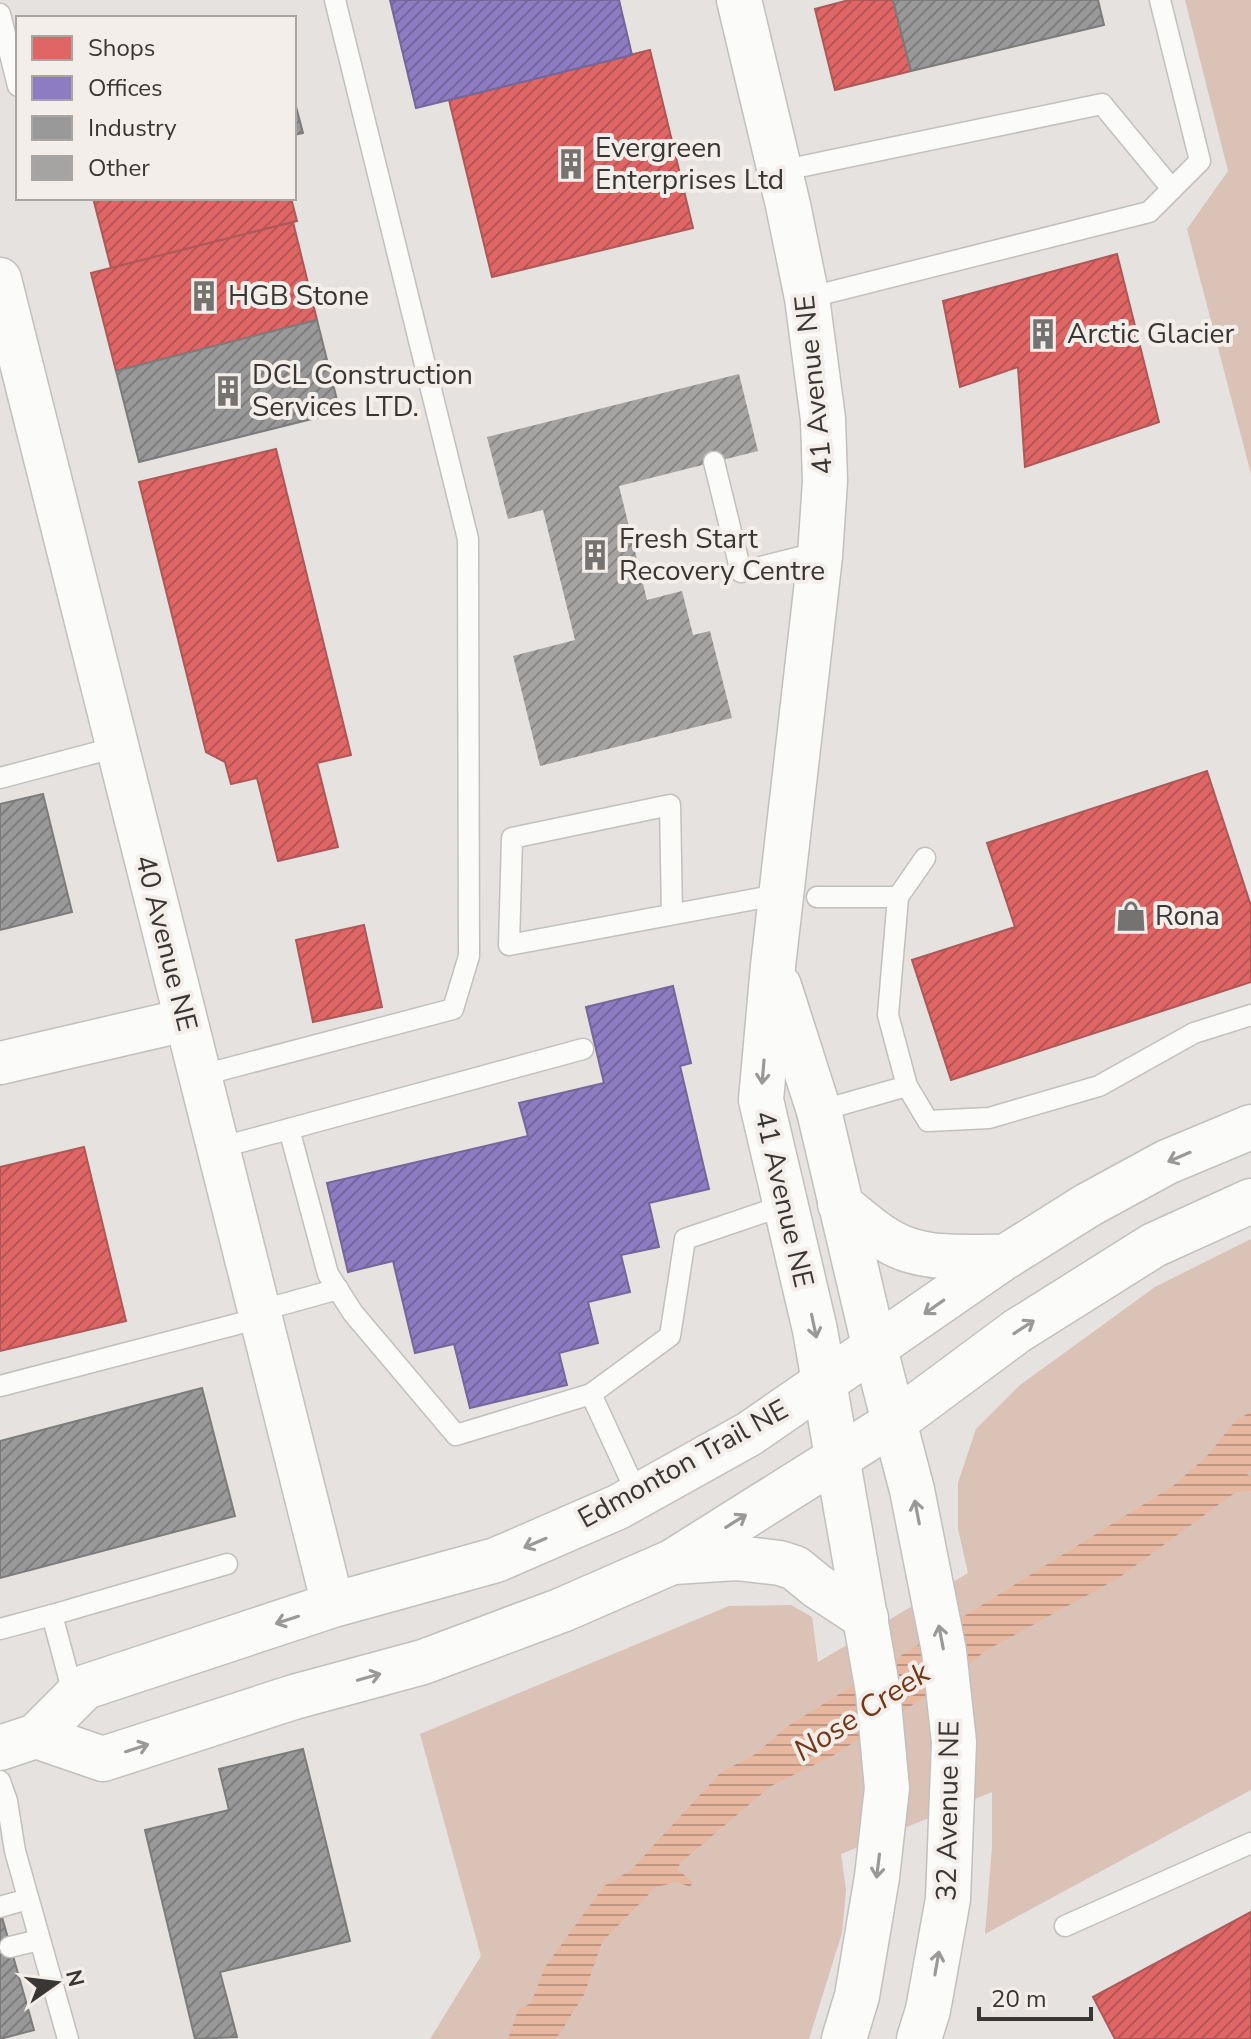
<svg xmlns="http://www.w3.org/2000/svg" width="1251" height="2039" viewBox="0 0 1251 2039" font-family="'Nunito Sans',sans-serif">
	<style>
		.green { fill: #dbc2b6 }
		.water { fill: url(#water-rules) }
		.shops { fill: url(#shops-hatch); stroke: #ae5858; stroke-width: 2 }
		.offices { fill: url(#offices-hatch); stroke: #746799; stroke-width: 2 }
		.industry { fill: url(#industry-hatch); stroke: #7c7c7b; stroke-width: 2 }
		.building { fill: url(#building-hatch) }
		.lines { fill: none; stroke-linecap: round; stroke-linejoin: round }
		.lane-casing { stroke: #c2c0be; stroke-width: 23 }
		.street-casing { stroke: #c2c0be; stroke-width: 45 }
		.secondary-casing { stroke: #c2c0be; stroke-width: 47 }
		.lane { stroke: #fbfbfa; stroke-width: 20 }
		.street { stroke: #fbfbfa; stroke-width: 42 }
		.secondary { stroke: #fbfbfa; stroke-width: 44 }
		.oneway { stroke: #9a9998 }
		.labels { text-anchor: middle; dominant-baseline: central; stroke-width: 8; stroke-linejoin: round; paint-order: stroke }
		.poi-label { font-size: 28px; fill: #393736; stroke: #f4eeeb; text-anchor: start }
		.street-label { font-size: 28px; fill: #393736; stroke: #f4eeeb }
		.water-label { font-size: 30px; font-style: italic; fill: #763717; stroke: #f4eeeb }
	</style>
	<defs>
		<pattern id="water-rules" width="6" height="5" patternUnits="userSpaceOnUse" patternTransform="scale(2)"><rect width="6" height="5" fill="#e8b7a0"/><path d="M0 2.5h6" fill="none" stroke="#bd9683"/></pattern>
		<pattern id="shops-hatch" width="6" height="6" patternUnits="userSpaceOnUse" patternTransform="scale(2)"><rect width="6" height="6" fill="#e06666"/><path d="M-1 1l2-2M0 6l6-6M5 7l2-2" fill="none" stroke="#b75555"/></pattern>
		<pattern id="offices-hatch" width="6" height="6" patternUnits="userSpaceOnUse" patternTransform="scale(2)"><rect width="6" height="6" fill="#8e7cc3"/><path d="M-1 1l2-2M0 6l6-6M5 7l2-2" fill="none" stroke="#75669f"/></pattern>
		<pattern id="industry-hatch" width="6" height="6" patternUnits="userSpaceOnUse" patternTransform="scale(2)"><rect width="6" height="6" fill="#999"/><path d="M-1 1l2-2M0 6l6-6M5 7l2-2" fill="none" stroke="#7e7e7e"/></pattern>
		<pattern id="building-hatch" width="6" height="6" patternUnits="userSpaceOnUse" patternTransform="scale(2)"><rect width="6" height="6" fill="#a6a4a2"/><path d="M-1 1l2-2M0 6l6-6M5 7l2-2" fill="none" stroke="#888685"/></pattern>
	</defs>
	<rect width="100%" height="100%" fill="#e5e2e0"/>
	<g class="green">
		<path d="M1185,0h66v474l-64,-245 41,-58z"/>
		<path d="M1251,1239v551l-266,144 7,-87v-55l-151,62 5,36 -4,43 -33,106h-379l51,-83 -61,-222 309,-128 62,-1 21,12 6,45 150,-89 -10,-44v-46l18,-54 44,-44 135,-98z"/>
	</g>
	<path class="water" d="M1251,1412v58l-4,4 4,3v14l-15,1 -119,87 -132,72 -37,31 -114,73 -63,31 -91,77 -2,7 15,12 -3,5 -13,-5 -21,5 -54,55 -18,53 -28,44h-48l10,-29 13,-7 14,-36 59,-81 27,-16 90,-98 33,-17 34,-29 385,-240 35,-31 28,-35z"/>
	<g class="shops">
		<path d="M849,0h44l18,71 -76,19 -20,-81z"/>
		<path d="M650,50l43,178 -201,49 -43,-177z"/>
		<path d="M93,198h198l6,23 -186,47z"/>
		<path d="M293,222l24,98 -201,51 -25,-98z"/>
		<path d="M1117,254l42,168 -134,45 -7,-100 -58,20 -17,-86z"/>
		<path d="M276,449l75,306 -34,8 21,84 -60,14 -21,-83 -26,6 -6,-22 -19,-10 -67,-270z"/>
		<path d="M1207,771l44,135v76l-300,98 -39,-120 103,-33 -28,-84z"/>
		<path d="M364,925l18,82 -69,15 -17,-82z"/>
		<path d="M84,1147l42,174 -126,30v-184z"/>
		<path d="M1251,1912v127h-136l-22,-42z"/>
	</g>
	<g class="offices">
		<path d="M390,0h229l13,55 -216,53z"/>
		<path d="M673,986l18,77 -11,3 29,123 -60,14 10,44 -38,8 9,37 -42,10 10,41 -39,10 8,32 -97,23 -16,-64 -39,9 -22,-92 -45,11 -21,-89 201,-47 -9,-33 85,-20 -18,-76z"/>
	</g>
	<g class="industry">
		<path d="M893,0h205l6,25 -193,46z"/>
		<path d="M294,99l9,34 -9,2z"/>
		<path d="M317,320l23,92 -201,50 -23,-91z"/>
		<path d="M43,794l29,118 -72,18v-126z"/>
		<path d="M202,1388l33,128 -235,62v-137z"/>
		<path d="M303,1749l47,192 -130,31 17,65 -42,2 -50,-209 84,-20 -10,-41z"/>
		<path d="M0,1910l34,120 -34,9z"/>
	</g>
	<path class="building" d="M739,374l19,77 -139,35 28,114 35,-9 11,44 17,-4 22,87 -192,48 -27,-110 62,-16 -32,-130 -35,9 -21,-82z"/>
	<g class="lines">
		<defs>
			<g id="lane">
				<path d="M0,14l18,72"/>
				<path d="M780,171l322,-67 70,85"/>
				<path d="M807,298l342,-86 51,-51 -40,-161"/>
				<path d="M714,462l27,110 79,-20"/>
				<path d="M0,778l117,-31"/>
				<path d="M925,858l-27,39 -10,118 19,71 21,35 61,-3 110,-32 95,-53 57,-18"/>
				<path d="M817,897h81"/>
				<path d="M672,914l-2,-109 -158,33 -3,107 273,-51"/>
				<path d="M199,1076l254,-67 16,-53 -1,-417 -133,-539"/>
				<path d="M819,1111l88,-25"/>
				<path d="M289,1129l294,-80"/>
				<path d="M218,1148l71,-19 39,145 25,39 103,122 135,-41 79,-58 15,-97 100,-34"/>
				<path d="M259,1311l79,-22"/>
				<path d="M0,1386l260,-68"/>
				<path d="M591,1394l47,102"/>
				<path d="M0,1629l52,-14"/>
				<path d="M74,1697l-22,-82 175,-51"/>
				<path d="M0,1781l7,20 8,50 53,188"/>
				<path d="M0,1907l28,-8"/>
				<path d="M1065,1926l186,-83"/>
				<path d="M10,1947l29,-7"/>
			</g>
			<g id="street">
				<path d="M0,279l333,1326"/>
				<path d="M0,1063l185,-43"/>
			</g>
			<g id="secondary">
				<path d="M739,0l49,205 19,93 16,121 2,62 -5,75 -47,410 -12,134 54,230 63,362 9,96 -10,89 -20,119 -13,43"/>
				<path d="M779,986l40,125 56,238 37,141 32,161 10,91 -6,157 -20,111 -9,29"/>
				<path d="M840,1204c20,16 44,39 69,46 30,10 65,6 96,7"/>
				<path d="M674,1562l62,-4 44,5 15,5 22,18 49,32"/>
				<path d="M36,1736l67,23 191,-62 129,-35 139,-52 110,-48 221,-139 124,-92 137,-86 97,-44"/>
				<path d="M0,1748l36,-12 49,-49 248,-82 163,-45 122,-53 131,-73 256,-177 83,-52 79,-43 84,-35"/>
			</g>
		</defs>
		<use href="#lane" class="lane-casing"/>
		<use href="#street" class="street-casing"/>
		<use href="#secondary" class="secondary-casing"/>
		<use href="#lane" class="lane"/>
		<use href="#street" class="street"/>
		<use href="#secondary" class="secondary"/>
	</g>
	<defs><path id="oneway-shaft" d="M-6 0H5M1.5-3L5.5 0L1.5 3" fill="none" stroke-width="1.6" stroke-linecap="round" stroke-linejoin="round" transform="scale(2)"/></defs>
	<g class="oneway">
		<use href="#oneway-shaft" transform="translate(763 1072) rotate(95)"/>
		<use href="#oneway-shaft" transform="translate(1179 1157) rotate(157)"/>
		<use href="#oneway-shaft" transform="translate(934 1307) rotate(145)"/>
		<use href="#oneway-shaft" transform="translate(814 1326) rotate(78)"/>
		<use href="#oneway-shaft" transform="translate(1024 1327) rotate(-33)"/>
		<use href="#oneway-shaft" transform="translate(917 1512) rotate(-101)"/>
		<use href="#oneway-shaft" transform="translate(736 1521) rotate(-32)"/>
		<use href="#oneway-shaft" transform="translate(535 1543) rotate(157)"/>
		<use href="#oneway-shaft" transform="translate(287 1620) rotate(162)"/>
		<use href="#oneway-shaft" transform="translate(941 1637) rotate(-101)"/>
		<use href="#oneway-shaft" transform="translate(369 1677) rotate(-16)"/>
		<use href="#oneway-shaft" transform="translate(137 1748) rotate(-18)"/>
		<use href="#oneway-shaft" transform="translate(878 1866) rotate(97)"/>
		<use href="#oneway-shaft" transform="translate(937 1963) rotate(-80)"/>
	</g>
	<defs>
		<symbol id="building-bare" viewBox="-9 -9 18 18"><path d="M-4-6H4V6H1V3H-1V6H-4ZM-2.5-4.3h1.7v1.8h-1.7ZM.8-4.3h1.7v1.8H.8ZM-2.5-1h1.7V.8h-1.7ZM.8-1h1.7V.8H.8Z" fill="#757372" stroke="#f4eeeb" stroke-width="2.5" paint-order="stroke"/></symbol>
		<symbol id="shop-bare" viewBox="-9 -9 18 18"><path d="M-5-2.5h2.3a2.7 3.5 0 0 1 5.4 0H5L5.5 6h-11ZM-1.5-2.5h3a1.5 2.3 0 0 0-3 0Z" fill="#757372" stroke="#f4eeeb" stroke-width="2.5" paint-order="stroke"/></symbol>
	</defs>
	<g fill-rule="evenodd">
		<use href="#building-bare" x="549" y="142" width="44" height="44"/>
		<use href="#building-bare" x="182" y="274" width="44" height="44"/>
		<use href="#building-bare" x="1021" y="312" width="44" height="44"/>
		<use href="#building-bare" x="206" y="369" width="44" height="44"/>
		<use href="#building-bare" x="573" y="533" width="44" height="44"/>
		<use href="#shop-bare" x="1109" y="894" width="44" height="44"/>
	</g>
	<g class="labels">
		<g class="poi-label">
			<text x="595" y="148">Evergreen<tspan x="595" dy="32">Enterprises Ltd</tspan></text>
			<text x="228" y="296">HGB Stone</text>
			<text x="1067" y="334">Arctic Glacier</text>
			<text x="252" y="375">DCL Construction<tspan x="252" dy="32">Services LTD.</tspan></text>
			<text x="619" y="539">Fresh Start<tspan x="619" dy="32">Recovery Centre</tspan></text>
			<text x="1155" y="916">Rona</text>
		</g>
		<g class="street-label">
			<text transform="translate(814 385) rotate(-96)">41 Avenue NE</text>
			<text transform="translate(166 943) rotate(76)">40 Avenue NE</text>
			<text transform="translate(784 1199) rotate(77)">41 Avenue NE</text>
			<text transform="translate(683 1464) rotate(-29)">Edmonton Trail NE</text>
			<text transform="translate(948 1811) rotate(-89)">32 Avenue NE</text>
		</g>
		<g class="water-label">
			<text transform="translate(862 1712) rotate(-33)">Nose Creek</text>
		</g>
	</g>
	<rect x="16" y="16" width="280" height="184" fill="#f4eeeb" stroke="#a9a5a3" stroke-width="2"/>
	<rect x="32" y="36" width="40" height="24" fill="#e06666" stroke="#a9a5a3" stroke-width="2"/>
	<text x="88" y="56" font-size="24" fill="#393736">Shops</text>
	<rect x="32" y="76" width="40" height="24" fill="#8e7cc3" stroke="#a9a5a3" stroke-width="2"/>
	<text x="88" y="96" font-size="24" fill="#393736">Offices</text>
	<rect x="32" y="116" width="40" height="24" fill="#999999" stroke="#a9a5a3" stroke-width="2"/>
	<text x="88" y="136" font-size="24" fill="#393736">Industry</text>
	<rect x="32" y="156" width="40" height="24" fill="#a6a4a2" stroke="#a9a5a3" stroke-width="2"/>
	<text x="88" y="176" font-size="24" fill="#393736">Other</text>
	<g transform="translate(56 1983) rotate(76)" stroke="#f4eeeb" stroke-width="6" paint-order="stroke">
	<path d="M0-6L14 30L0 20L-14 30Z" fill="#393736"/>
	<text y="-12" font-size="22" font-weight="bold" text-anchor="middle" fill="#393736">N</text>
	</g>
	<path d="M979 2007v12h112v-12" fill="none" stroke="#393736" stroke-width="4"/>
	<text x="991" y="2007" font-size="24" fill="#393736" stroke="#f4eeeb" stroke-width="6" paint-order="stroke">20 m</text>
</svg>
